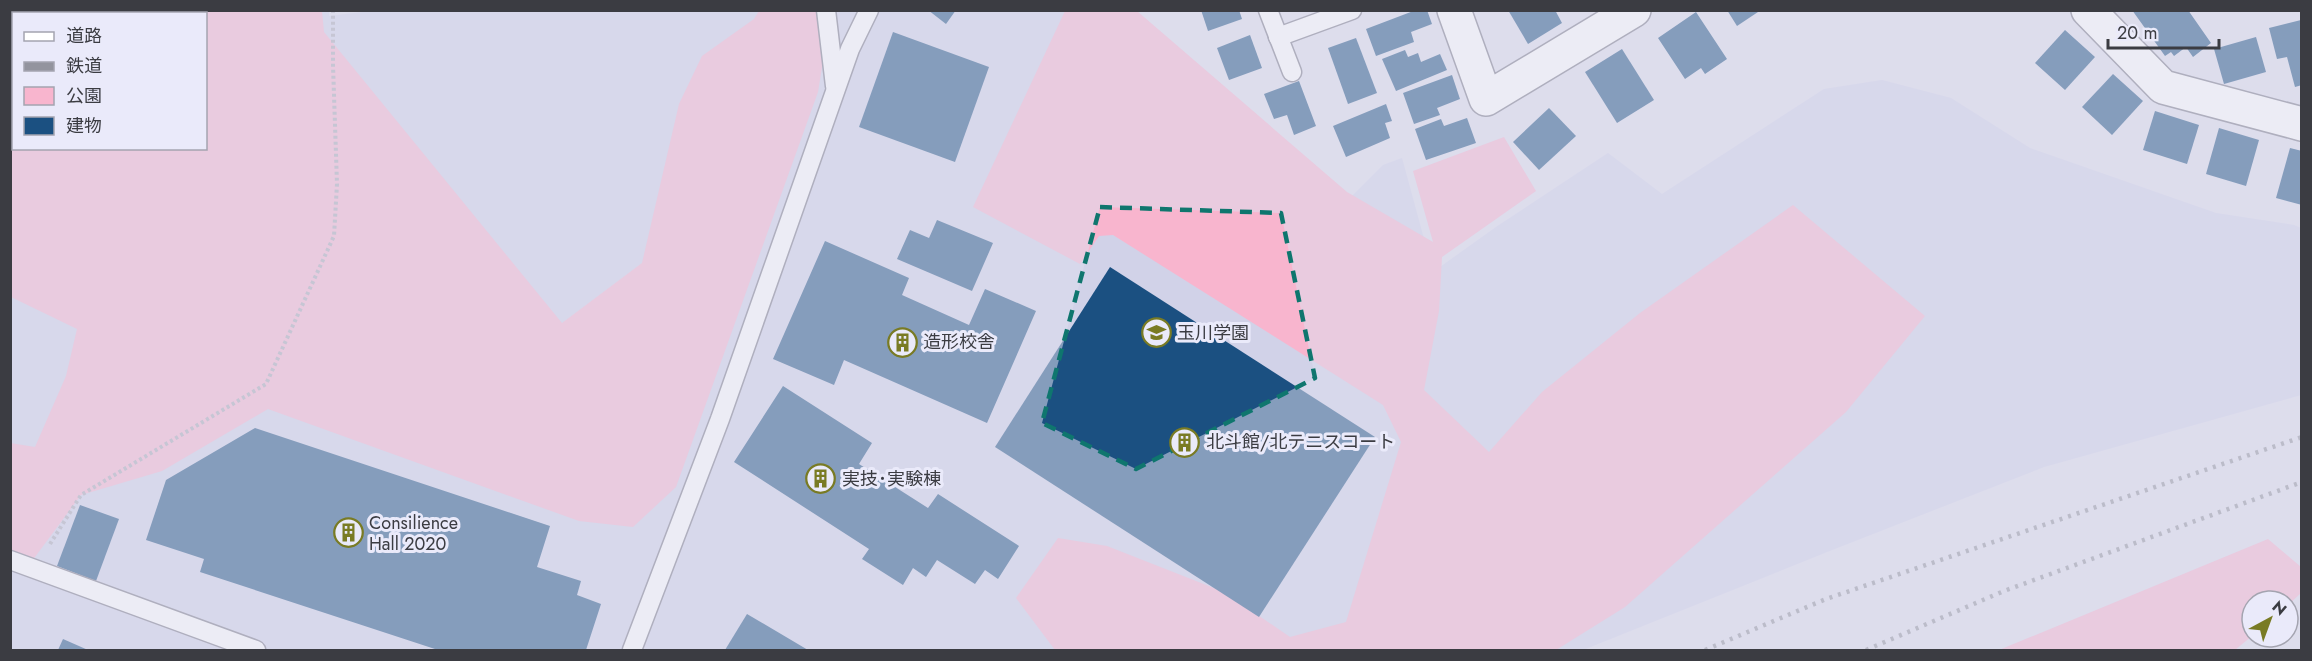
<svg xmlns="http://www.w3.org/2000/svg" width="2312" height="661" viewBox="0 0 2312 661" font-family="Jost,'Noto Sans JP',sans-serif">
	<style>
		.built { fill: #d1d2e8; fill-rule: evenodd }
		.green { fill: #f8b5ce }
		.building { fill: #1b5081 }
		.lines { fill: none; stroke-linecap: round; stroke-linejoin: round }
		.lane-casing { stroke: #787886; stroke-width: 21 }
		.street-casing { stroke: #787886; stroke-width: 36 }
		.path { stroke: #aaaab6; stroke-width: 4; stroke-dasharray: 3 3; stroke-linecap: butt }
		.lane { stroke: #fff; stroke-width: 18 }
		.street { stroke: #fff; stroke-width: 33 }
		.rail { stroke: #93949e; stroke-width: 4.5; stroke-dasharray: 3 6; stroke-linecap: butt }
		.marked { fill: none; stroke: #0f766e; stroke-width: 4.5; stroke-dasharray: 12 8; stroke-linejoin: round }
		.labels { text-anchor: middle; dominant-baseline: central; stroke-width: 6; stroke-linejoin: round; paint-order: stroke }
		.poi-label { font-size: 18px; fill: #3b3c42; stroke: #eaeafa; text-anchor: start }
	</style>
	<rect width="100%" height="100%" fill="#ddddec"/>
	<path class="built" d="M329,10v6l50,-6 746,1 222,190 36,-36 19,-7 31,114 63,-45 112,-74 54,41 162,-105 58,-9 69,18 79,50 186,65 78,12 7,3v167l-257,72 -217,85 -244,98h-1572l-1,-639zM14,14h192v134h-192z"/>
	<g class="green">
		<path d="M107,11h215l2,21 238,291 80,-60 37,-159 23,-48 52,-37 5,-8h72l-13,81 -142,395 -43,40 -54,-6 -311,-112 -106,62 -81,24 -49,66 -21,-9 -1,-109 25,4 31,-71 11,-47 -66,-32v-242l3,1v92h192v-134l-99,-1z"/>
		<path d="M1065,11h72l210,181 86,50 -20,-71 91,-34 32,54 -94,66 -3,54 -15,79 65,62 53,-60 98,-79 153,-108 132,111 -79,96 -221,195 -69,43h-501l-39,-52 42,-60 49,8 117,46 66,45 56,-15 55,-180 -18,-37 -270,-170 -14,1 -19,28 -107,-57z"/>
		<path d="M2268,539l33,28v26l-13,12v-4h-36v35l-17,14h-236z"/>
	</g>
	<g class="building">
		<path d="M928,10h28l-10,14z"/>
		<path d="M1201,10h38l3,9 -34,12z"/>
		<path d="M1416,10h11l5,14 -21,8 3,10 -38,14 -10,-27z"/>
		<path d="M1508,10h47l7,13 -34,21z"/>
		<path d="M1727,10h34l-24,16z"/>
		<path d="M2132,10h56l23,33 -18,14 -7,-10 -12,9 -3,-4 -6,4z"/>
		<path d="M1696,12l31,47 -22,15 -4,-6 -16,11 -27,-41z"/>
		<path d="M2301,20l1,65 -7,2 -8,-30 -10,2 -8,-31z"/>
		<path d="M2065,30l30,27 -30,33 -30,-27z"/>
		<path d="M893,32l96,35 -34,95 -96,-35z"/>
		<path d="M1250,35l12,33 -33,12 -12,-32z"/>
		<path d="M2256,37l10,35 -42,12 -10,-35z"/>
		<path d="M1356,38l21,55 -29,11 -20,-56z"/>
		<path d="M1622,49l32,51 -37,23 -32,-51z"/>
		<path d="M1405,50l3,7 10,-4 3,9 19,-8 7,16 -51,21 -14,-32z"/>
		<path d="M2113,74l30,27 -31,34 -30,-28z"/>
		<path d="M1452,75l8,24 -23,9 3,7 -26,9 -11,-31z"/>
		<path d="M1299,81l17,45 -22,9 -7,-20 -13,4 -10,-25z"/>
		<path d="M1386,104l6,17 -7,2 5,15 -44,19 -13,-31z"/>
		<path d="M1549,108l27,28 -37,34 -26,-28z"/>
		<path d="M2155,111l44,14 -12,39 -44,-14z"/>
		<path d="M1467,118l9,25 -50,17 -11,-31 26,-10 3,7z"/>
		<path d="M2219,128l40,12 -13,46 -40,-12z"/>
		<path d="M2290,148l12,3v54l-26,-7z"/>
		<path d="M937,220l56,23 -21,48 -75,-32 13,-29 19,8z"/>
		<path d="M825,241l84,37 -7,17 67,30 16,-36 51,22 -49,112 -143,-63 -10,25 -61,-26z"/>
		<path d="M1110,267l265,170 -116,180 -264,-170z"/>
		<path d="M783,386l89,57 -13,21 69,44 10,-14 81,52 -21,33 -13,-9 -10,14 -38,-24 -11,17 -13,-9 -10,17 -41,-26 7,-10 -135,-87z"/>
		<path d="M255,428l295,98 -13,41 44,14 -4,14 24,9 -15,46h-148l-238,-78 4,-13 -58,-19 20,-60z"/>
		<path d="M80,505l39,14 -23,62 -39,-15z"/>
		<path d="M747,614l61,36h-83z"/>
		<path d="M63,639l25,11h-30z"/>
	</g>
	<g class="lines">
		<defs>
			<g id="lane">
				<path d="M826,10l9,76"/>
				<path d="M1268,10l24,62"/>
				<path d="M1278,37l74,-27"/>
				<path d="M10,560l246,90"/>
				<path d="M632,650l88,-231 130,-370 19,-39"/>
			</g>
			<g id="street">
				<path d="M1454,10l32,89 148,-89"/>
				<path d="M2088,10l75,77 139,37"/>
			</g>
		</defs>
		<use href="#lane" class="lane-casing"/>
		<use href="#street" class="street-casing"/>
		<path class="path" d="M50,544l31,-49 185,-111 68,-148 3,-52 -4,-119v-55"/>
		<use href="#lane" class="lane"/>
		<use href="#street" class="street"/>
		<g class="rail">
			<path d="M1705,650l121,-51 476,-162"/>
			<path d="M1866,650l138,-59 298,-109"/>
		</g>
	</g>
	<path d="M0 0H2312V661H0ZM1100,207l181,6 34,165 -179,91 -94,-46z" fill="#ddddec" fill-opacity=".55" fill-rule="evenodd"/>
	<path class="marked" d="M1100,207l181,6 34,165 -179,91 -94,-46z"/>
	<defs>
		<symbol id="university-ring" viewBox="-11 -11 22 22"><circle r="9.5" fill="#eaeafa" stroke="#797b24" stroke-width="1.5"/><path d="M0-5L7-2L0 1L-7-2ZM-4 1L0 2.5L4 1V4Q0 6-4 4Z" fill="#797b24"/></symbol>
		<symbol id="building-ring" viewBox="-11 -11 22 22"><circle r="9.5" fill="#eaeafa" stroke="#797b24" stroke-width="1.5"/><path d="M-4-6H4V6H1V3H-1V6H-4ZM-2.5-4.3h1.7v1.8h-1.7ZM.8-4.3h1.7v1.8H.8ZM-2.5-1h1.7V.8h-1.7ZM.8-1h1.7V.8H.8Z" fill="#797b24"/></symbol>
	</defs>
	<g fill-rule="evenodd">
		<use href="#university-ring" x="1140" y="316" width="33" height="33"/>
		<use href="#building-ring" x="886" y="326" width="33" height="33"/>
		<use href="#building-ring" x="1168" y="426" width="33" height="33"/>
		<use href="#building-ring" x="804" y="462" width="33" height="33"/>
		<use href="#building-ring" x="332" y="516" width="33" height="33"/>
	</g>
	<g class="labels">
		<g class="poi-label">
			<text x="1177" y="333">玉川学園</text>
			<text x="923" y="342">造形校舎</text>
			<text x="1206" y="442">北斗館/北テニスコート</text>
			<text x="842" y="479">実技･実験棟</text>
			<text x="369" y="523">Consilience<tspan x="369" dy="21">Hall 2020</tspan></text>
		</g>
	</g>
	<rect width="2312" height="661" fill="none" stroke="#3b3c42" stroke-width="24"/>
	<rect x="12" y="12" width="195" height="138" fill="#eaeafa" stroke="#a4a4b0" stroke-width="1.5"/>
	<rect x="24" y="32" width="30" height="9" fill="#ffffff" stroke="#a4a4b0" stroke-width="1.5"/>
	<text x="66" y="42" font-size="18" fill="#3b3c42">道路</text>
	<rect x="24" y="62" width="30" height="9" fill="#93949e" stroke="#a4a4b0" stroke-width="1.5"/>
	<text x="66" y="72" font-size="18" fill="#3b3c42">鉄道</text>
	<rect x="24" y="87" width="30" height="18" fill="#f8b5ce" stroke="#a4a4b0" stroke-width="1.5"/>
	<text x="66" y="102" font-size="18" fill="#3b3c42">公園</text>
	<rect x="24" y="117" width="30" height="18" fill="#1b5081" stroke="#a4a4b0" stroke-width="1.5"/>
	<text x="66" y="132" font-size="18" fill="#3b3c42">建物</text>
	<g transform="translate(2270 619) rotate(41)"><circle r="28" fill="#eaeafa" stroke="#a4a4b0" stroke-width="1.5"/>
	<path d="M0-4.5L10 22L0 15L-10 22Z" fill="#797b24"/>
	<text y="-9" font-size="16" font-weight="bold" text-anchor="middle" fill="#3b3c42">N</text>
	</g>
	<path d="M2108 39v9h111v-9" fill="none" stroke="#3b3c42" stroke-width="3"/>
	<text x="2117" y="39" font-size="18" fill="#3b3c42" stroke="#eaeafa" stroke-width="4.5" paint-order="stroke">20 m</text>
</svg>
